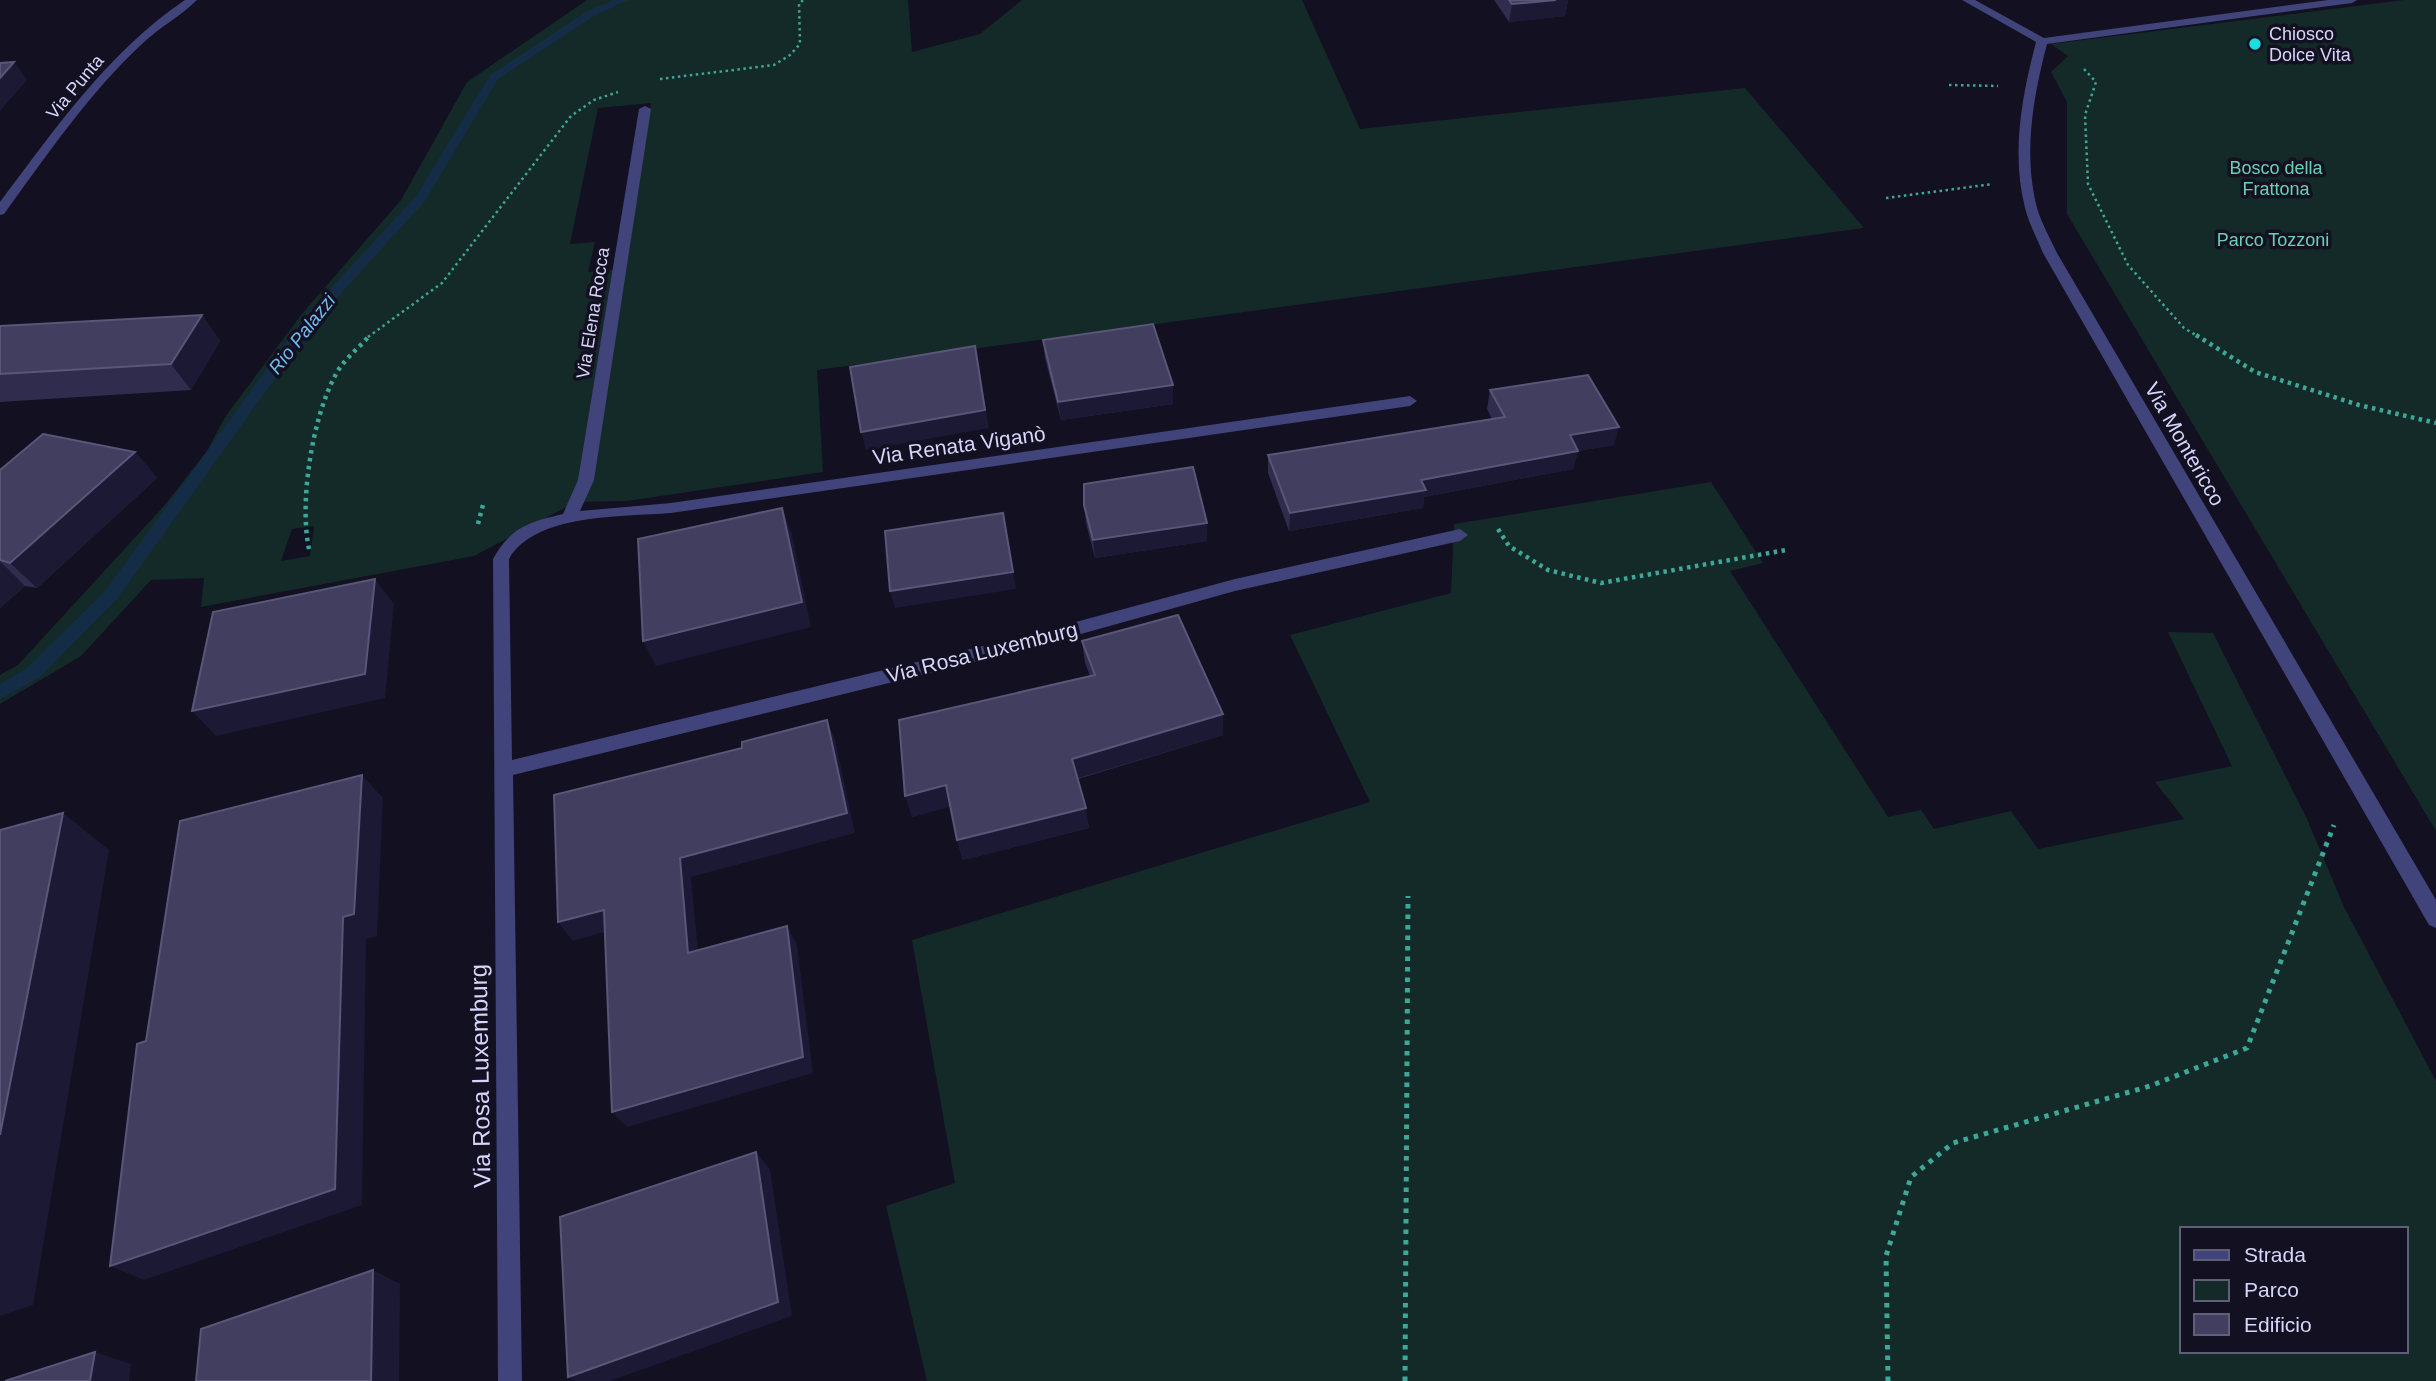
<svg xmlns="http://www.w3.org/2000/svg" width="2436" height="1381" viewBox="0 0 2436 1381" font-family="Helvetica,sans-serif">
	<style>
		.green { fill: #142a28; fill-rule: evenodd }
		.lines { fill: none; stroke-linecap: round; stroke-linejoin: round }
		.stream { fill: #152c46; fill-rule: evenodd }
		.path-far2 { stroke: #3da798; stroke-width: 2.5; stroke-dasharray: 2.5 3.5; stroke-linecap: butt }
		.path-far1 { stroke: #3da798; stroke-width: 4.5; stroke-dasharray: 3.5 4.5; stroke-linecap: butt }
		.path { stroke: #3da798; stroke-width: 5; stroke-dasharray: 4.5 6; stroke-linecap: butt }
		.minor { fill: #41437b; fill-rule: evenodd }
		.wall { fill: #302c4d }
		.shaded-wall { fill: #1c1934 }
		.building { fill: #423e60; stroke: #595678; stroke-width: 2 }
		.poi-dot { fill: #1bdce1; stroke: #121021; stroke-width: 2.5 }
		.labels { text-anchor: middle; dominant-baseline: central; stroke-width: 7; stroke-linejoin: round; paint-order: stroke }
		.far-poi-label { font-size: 18px; fill: #d7d6fa; stroke: #121021; text-anchor: start }
		.far-street-label { font-size: 18px; fill: #d7d6fa; stroke: #121021 }
		.far-park-label { font-size: 18px; fill: #6ad1b0; stroke: #121021 }
		.far-water-label { font-size: 19px; font-style: italic; fill: #70bdee; stroke: #121021 }
		.street-label { font-size: 21px; fill: #d7d6fa; stroke: #121021 }
		.near-street-label { font-size: 24px; fill: #d7d6fa; stroke: #121021 }
	</style>
	<rect width="100%" height="100%" fill="#121021"/>
	<g class="green">
		<path d="M587,0h321l4,52 68,-18 42,-34h280l58,129 385,-41 119,140 -1047,142 6,102 -196,29 -51,1 -102,54 -273,51 3,-29 -53,2 -70,76 -81,48v-29l18,-10 146,-159 43,-55 18,-34 76,-102 100,-115 66,-118zM651,103l-25,166 -38,3 7,-30 -25,2 28,-136zM314,526l-4,30 -29,5 11,-32z"/>
		<path d="M2404,0h32v831l-369,-617v-112l-16,-30 17,-16 -17,-12z"/>
		<path d="M1711,482l52,81 -33,8 158,246 33,-7 13,19 77,-18 27,38 146,-30 -29,-37 77,-16 -64,-134 45,1 94,186 37,88 92,174v300h-1509l-41,-175 69,-23 -43,-243 458,-138 -80,-167 161,-42 3,-69zM2182,1229h224v122h-224z"/>
	</g>
	<g class="lines">
		<path class="stream" d="M614,0h14l-34,16 -96,63 -73,122 -109,120 -199,278 -78,79 -39,21v-15l27,-16 78,-77 201,-276 110,-119 74,-121 96,-63z"/>
		<g class="path-far2">
			<path d="M2084,69l12,13 -11,33 3,69 40,81 56,63 15,9"/>
			<path d="M660,79l114,-14 16,-10 10,-11 -1,-41 5,-3"/>
			<path d="M1949,85l49,1"/>
			<path d="M1886,198l107,-14"/>
			<path d="M368,337l74,-54 129,-167 23,-16 24,-8"/>
		</g>
		<g class="path-far1">
			<path d="M2196,335l59,37 104,33 77,18"/>
			<path d="M478,524l6,-23"/>
			<path d="M1498,529l11,17 39,24 53,13 185,-33"/>
			<path d="M309,549c-10,-46 3,-130 26,-173 7,-15 24,-28 35,-41"/>
		</g>
		<g class="path">
			<path d="M1405,1381l3,-485"/>
			<path d="M1888,1381l-2,-125 25,-79 42,-34 197,-57 97,-38 87,-223"/>
		</g>
		<g class="minor">
			<path d="M185,0h12c-16,16 -37,27 -54,43 -54,50 -96,112 -139,171l-4,1v-13c55,-73 108,-150 185,-202z"/>
			<path d="M1962,0h13l69,38 284,-38h29l-5,3 -305,41c-14,54 -24,109 -10,164 5,16 13,30 20,45l379,647v28l-7,-3 -386,-672c-6,-15 -14,-29 -18,-45 -14,-56 -3,-112 11,-166z"/>
			<path d="M645,106l6,3 -57,371 -14,31 91,-8 739,-107 7,5 -7,5 -739,107c-47,4 -136,0 -162,46l3,201 508,-123 215,-58 225,-50 8,6 -8,6 -225,50 -215,60 -507,124 9,606h-24l-5,-822c18,-32 36,-37 70,-45l15,-34 61,-371z"/>
		</g>
	</g>
	<g class="wall">
		<path d="M1494,0h74l-3,16 -56,6z"/>
		<path d="M202,315l18,26 -29,49 -191,12v-76z"/>
		<path d="M1043,340l130,64 -112,16 -16,-62z"/>
		<path d="M1490,390l124,55 -36,6 -5,18 -149,28 -1,11 -134,23 -21,-58v-18l224,-36 -5,-10z"/>
		<path d="M135,452l22,26 -120,110 -12,-2 -25,22v-138z"/>
		<path d="M1084,505l123,36 -112,17 -9,-35z"/>
		<path d="M1082,641l141,94 -145,44 11,49 -126,32 -6,-20 -6,-34 -39,11 178,-141 -5,-13z"/>
	</g>
	<g class="shaded-wall">
		<path d="M1556,0h12l-3,16 -56,6 3,-18z"/>
		<path d="M14,62l13,18 -27,31v-33z"/>
		<path d="M202,315l18,26 -29,49 -20,-26z"/>
		<path d="M975,346l14,82 -123,22 -5,-18z"/>
		<path d="M1173,385v19l-112,16 -3,-18z"/>
		<path d="M1619,427l-5,18 -36,6 -5,18 -149,28 -1,11 -134,23 1,-18 131,-33 149,-45z"/>
		<path d="M135,452l22,26 -120,110 -27,-25z"/>
		<path d="M782,508l10,26 19,93 -155,39 -13,-25z"/>
		<path d="M1003,513l13,76 -121,19 -5,-17z"/>
		<path d="M1207,523v18l-112,17 -2,-18z"/>
		<path d="M0,561l25,25 -25,22z"/>
		<path d="M375,579l19,25 -9,94 -169,38 -24,-25z"/>
		<path d="M1223,714v21l-148,44 -3,-20z"/>
		<path d="M827,720l8,20 20,93 -164,44 9,94 -12,-18 -8,-95z"/>
		<path d="M362,775l21,23 -6,138 -11,3 -4,266 -218,75 -34,-14 233,-349z"/>
		<path d="M946,785l6,21 -40,11 -7,-21z"/>
		<path d="M1086,808l3,20 -126,32 -6,-20z"/>
		<path d="M63,813l46,37 -76,455 -33,11v-181z"/>
		<path d="M604,910l14,18 -45,13 -15,-19z"/>
		<path d="M787,926l10,19 16,128 -186,54 -15,-15z"/>
		<path d="M756,1152l14,17 22,147 -182,65h-34l-8,-4z"/>
		<path d="M373,1270l27,14 -1,97h-28z"/>
		<path d="M95,1352l36,12 -2,17h-39z"/>
	</g>
	<g class="building">
		<path d="M1509,0h47l-44,4z"/>
		<path d="M14,62l-14,16v-15z"/>
		<path d="M202,315l-31,49 -171,10v-48z"/>
		<path d="M1153,324l20,61 -115,17 -15,-62z"/>
		<path d="M975,346l10,64 -124,22 -11,-65z"/>
		<path d="M1588,375l31,52 -49,8 8,16 -157,29 5,10 -136,23 -22,-58 237,-38 -15,-27z"/>
		<path d="M43,434l92,18 -125,111 -10,-3v-90z"/>
		<path d="M1193,467l14,56 -114,17 -9,-35v-21z"/>
		<path d="M782,508l20,94 -159,39 -5,-102z"/>
		<path d="M1003,513l10,59 -123,19 -5,-60z"/>
		<path d="M375,579l-10,95 -173,37 21,-99z"/>
		<path d="M1178,615l45,99 -151,45 14,49 -129,32 -11,-55 -41,11 -6,-76 196,-45 -13,-34z"/>
		<path d="M827,720l20,93 -167,45 8,95 99,-27 16,131 -191,55 -8,-202 -46,12 -4,-127 188,-47v-6z"/>
		<path d="M362,775l-8,139 -11,3 -8,272 -225,77 27,-222 9,-3 34,-220z"/>
		<path d="M63,813l-63,322v-305z"/>
		<path d="M756,1152l22,150 -210,75 -8,-160z"/>
		<path d="M373,1270l-2,111h-175l5,-52z"/>
		<path d="M95,1352l-5,29h-85z"/>
	</g>
	<circle class="poi-dot" cx="2255" cy="44" r="7"/>
	<g class="labels">
		<g class="far-poi-label">
			<text x="2269" y="34">Chiosco<tspan x="2269" dy="21">Dolce Vita</tspan></text>
		</g>
		<g class="far-street-label">
			<text transform="translate(75 87) rotate(-50)">Via Punta</text>
			<text transform="translate(593 313) rotate(-81)">Via Elena Rocca</text>
		</g>
		<g class="far-park-label">
			<text x="2276" y="168">Bosco della<tspan x="2276" dy="21">Frattona</tspan></text>
			<text x="2273" y="240">Parco Tozzoni</text>
		</g>
		<g class="far-water-label">
			<text transform="translate(302 334) rotate(-52)">Rio Palazzi</text>
		</g>
		<g class="street-label">
			<text transform="translate(2185 444) rotate(60)">Via Montericco</text>
			<text transform="translate(959 445) rotate(-8)">Via Renata Viganò</text>
			<text transform="translate(982 652) rotate(-14)">Via Rosa Luxemburg</text>
		</g>
		<g class="near-street-label">
			<text transform="translate(480 1076) rotate(-91)">Via Rosa Luxemburg</text>
		</g>
	</g>
	<rect x="2180" y="1227" width="228" height="126" fill="#121021" stroke="#615f78" stroke-width="2"/>
	<rect x="2194" y="1250" width="35" height="10" fill="#41437b" stroke="#615f78" stroke-width="2"/>
	<text x="2244" y="1262" font-size="21" fill="#d7d6fa">Strada</text>
	<rect x="2194" y="1280" width="35" height="21" fill="#142a28" stroke="#615f78" stroke-width="2"/>
	<text x="2244" y="1297" font-size="21" fill="#d7d6fa">Parco</text>
	<rect x="2194" y="1314" width="35" height="21" fill="#423e60" stroke="#615f78" stroke-width="2"/>
	<text x="2244" y="1332" font-size="21" fill="#d7d6fa">Edificio</text>
</svg>
